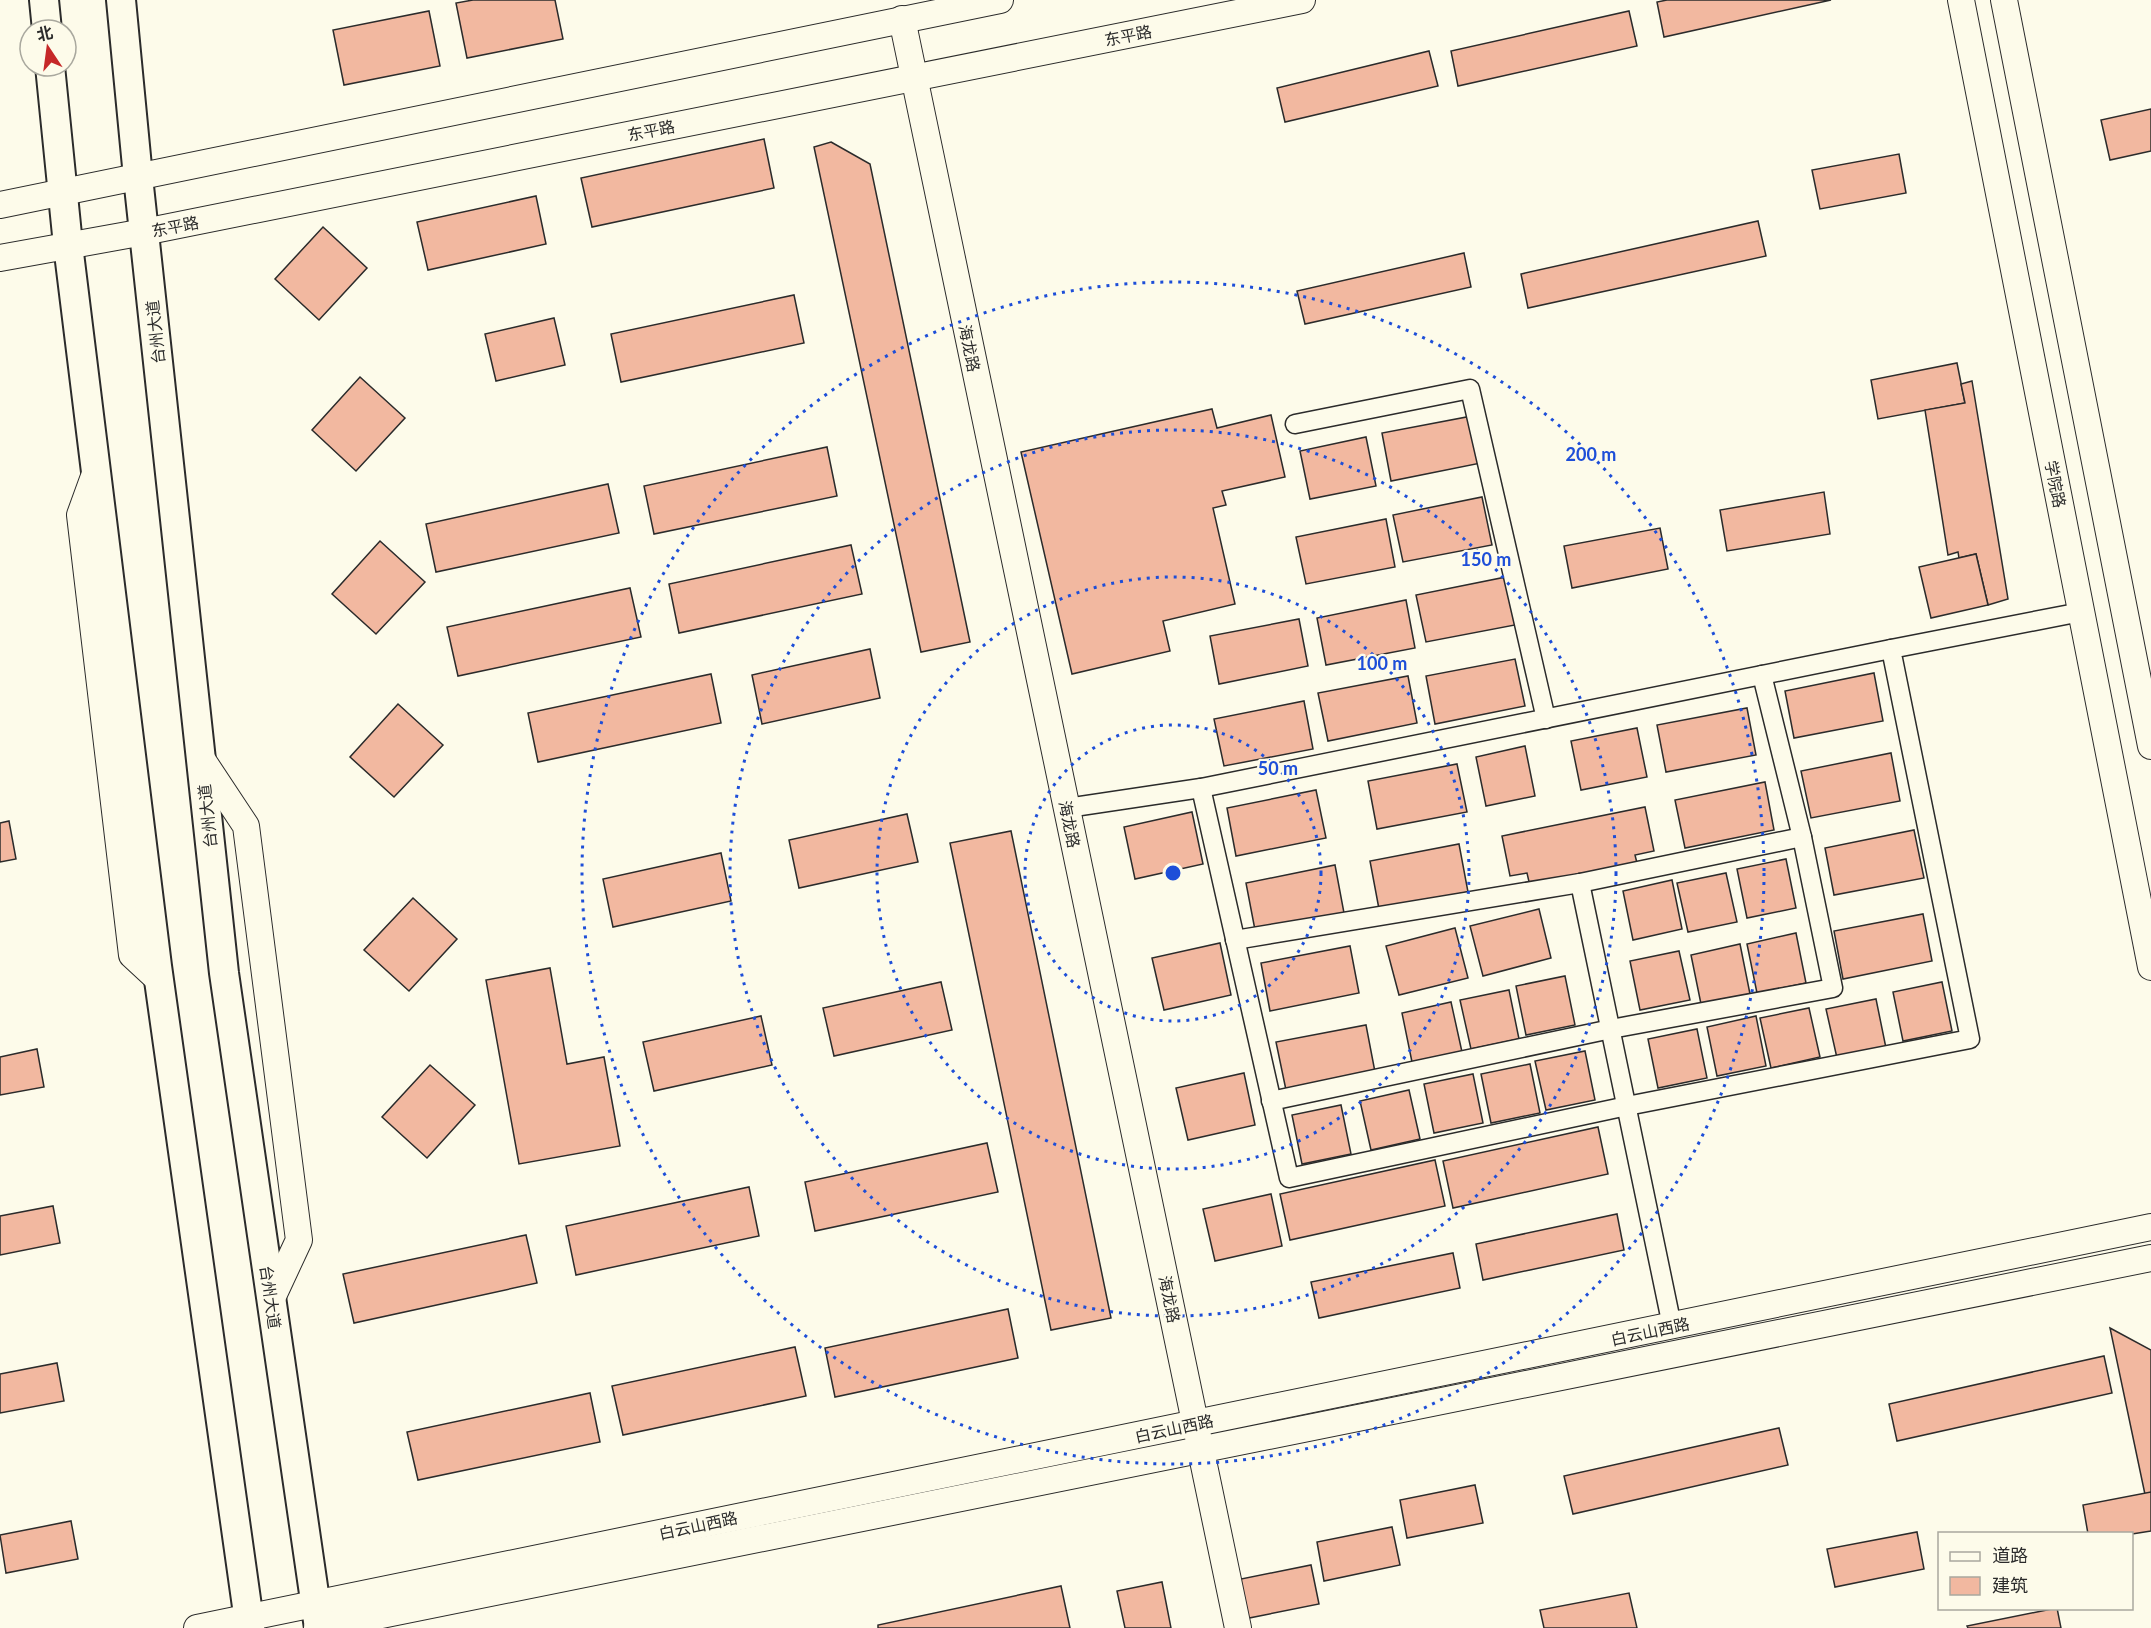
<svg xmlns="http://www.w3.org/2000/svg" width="2151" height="1628" viewBox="0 0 2151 1628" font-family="Lato,'Noto Sans SC',sans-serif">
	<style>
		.building { fill: #f2b8a0; stroke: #2b2b2b; stroke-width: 1.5 }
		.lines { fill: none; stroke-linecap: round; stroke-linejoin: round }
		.street-casing { stroke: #2b2b2b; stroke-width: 21 }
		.secondary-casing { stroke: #2b2b2b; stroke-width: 28 }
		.primary-casing { stroke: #2b2b2b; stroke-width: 32 }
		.street { stroke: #fdfbea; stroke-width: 18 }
		.secondary { stroke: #fdfbea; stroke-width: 26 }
		.primary { stroke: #fdfbea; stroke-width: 28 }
		.ring { fill: none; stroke: #1d4ed8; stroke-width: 3; stroke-dasharray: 3 6 }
		.labels { text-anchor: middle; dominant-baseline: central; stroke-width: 4.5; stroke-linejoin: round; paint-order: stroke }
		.street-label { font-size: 16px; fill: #2b2b2b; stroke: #fdfbea }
		.centre { fill: #1d4ed8; stroke: #fdfbea; stroke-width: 3 }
		.ring-label { font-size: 18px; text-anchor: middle; font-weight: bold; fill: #1d4ed8; stroke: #fdfbea; stroke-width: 4.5; stroke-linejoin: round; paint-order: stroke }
	</style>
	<rect width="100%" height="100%" fill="#fdfbea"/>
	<g class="building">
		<path d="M473,0h82l8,39 -96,19 -11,-55z"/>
		<path d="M1667,0h164l-167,37 -7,-35z"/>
		<path d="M429,11l11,55 -96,19 -11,-55z"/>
		<path d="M1629,11l8,35 -179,40 -7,-35z"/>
		<path d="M1429,51l9,35 -153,36 -8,-34z"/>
		<path d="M2151,109v42l-41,9 -9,-40z"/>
		<path d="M764,139l10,49 -182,39 -11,-49z"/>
		<path d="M831,142l39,22 100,478 -49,10 -107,-505z"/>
		<path d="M1899,154l7,39 -86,16 -8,-39z"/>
		<path d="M536,196l10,48 -118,26 -11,-48z"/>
		<path d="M1758,221l8,35 -238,52 -7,-34z"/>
		<path d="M323,227l44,41 -48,52 -44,-41z"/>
		<path d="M1464,253l7,34 -166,37 -8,-33z"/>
		<path d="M794,295l10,48 -183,39 -10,-48z"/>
		<path d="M554,318l11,47 -69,16 -11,-47z"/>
		<path d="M1957,363l8,40 -87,16 -7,-39z"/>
		<path d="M360,377l45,41 -49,53 -44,-41z"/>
		<path d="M1972,381l36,218 -20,6 -12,-51 -17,4 -1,-6 -10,3 -23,-145 40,-7 -4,-19z"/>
		<path d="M1212,409l5,19 54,-13 14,62 -63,14 4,14 -13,3 22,96 -72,17 7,30 -98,23 -51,-222z"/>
		<path d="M1472,416l9,47 -90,18 -9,-48z"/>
		<path d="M1366,437l10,49 -66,13 -10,-48z"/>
		<path d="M827,447l10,49 -183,38 -10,-48z"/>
		<path d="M608,484l11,49 -183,39 -10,-48z"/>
		<path d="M1824,492l6,42 -103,17 -7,-41z"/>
		<path d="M1482,497l10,48 -89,17 -10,-47z"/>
		<path d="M1386,519l9,48 -89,17 -10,-47z"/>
		<path d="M1660,528l8,41 -96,19 -8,-42z"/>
		<path d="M380,541l45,41 -49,52 -44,-40z"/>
		<path d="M851,545l11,49 -183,39 -10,-49z"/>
		<path d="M1976,554l12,51 -57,13 -12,-51z"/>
		<path d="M1506,577l9,48 -89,17 -10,-47z"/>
		<path d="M630,588l11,49 -183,39 -11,-49z"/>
		<path d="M1406,600l9,48 -89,17 -9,-47z"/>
		<path d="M1299,619l9,47 -89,18 -9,-48z"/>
		<path d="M870,649l10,49 -118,26 -10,-49z"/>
		<path d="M1515,659l10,47 -90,18 -9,-48z"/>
		<path d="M1874,673l9,48 -89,17 -9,-47z"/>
		<path d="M711,674l10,49 -183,39 -10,-49z"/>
		<path d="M1408,676l9,47 -89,18 -10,-48z"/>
		<path d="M1304,701l9,48 -89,17 -10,-47z"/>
		<path d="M398,704l45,41 -49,52 -44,-40z"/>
		<path d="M1747,708l9,47 -90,17 -9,-47z"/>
		<path d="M1637,728l10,49 -66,13 -10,-49z"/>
		<path d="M1525,746l10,50 -49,10 -10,-49z"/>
		<path d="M1891,753l9,48 -89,17 -10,-47z"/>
		<path d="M1457,764l10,48 -90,17 -9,-48z"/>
		<path d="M1765,782l9,48 -89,18 -10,-48z"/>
		<path d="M1316,790l10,48 -90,18 -9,-48z"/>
		<path d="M1645,807l9,44 -19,4 2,8 -107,23 -3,-13 -17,3 -8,-40z"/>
		<path d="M1192,812l11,52 -68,15 -11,-52z"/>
		<path d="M907,814l11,48 -119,26 -10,-48z"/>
		<path d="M9,821l7,38 -16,3v-39z"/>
		<path d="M1914,830l10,48 -90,17 -9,-47z"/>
		<path d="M1011,831l100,487 -60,12 -101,-487z"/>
		<path d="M1459,844l9,48 -89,17 -9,-48z"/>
		<path d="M721,853l10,48 -118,26 -10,-48z"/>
		<path d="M1786,859l10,49 -49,10 -10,-49z"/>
		<path d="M1335,865l9,48 -89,17 -9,-47z"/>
		<path d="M1726,873l11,49 -49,10 -11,-49z"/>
		<path d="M1672,880l10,49 -49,11 -10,-49z"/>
		<path d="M413,898l44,41 -48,52 -45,-41z"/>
		<path d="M1539,909l12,49 -68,18 -13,-50z"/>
		<path d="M1923,914l9,47 -89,18 -9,-48z"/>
		<path d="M1455,928l13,50 -69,17 -13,-49z"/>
		<path d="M1796,933l10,50 -49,10 -10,-49z"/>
		<path d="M1220,943l11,52 -67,15 -12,-52z"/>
		<path d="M1740,944l10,50 -49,10 -10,-49z"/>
		<path d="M1350,946l9,47 -89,18 -9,-48z"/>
		<path d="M1679,951l11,49 -50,10 -10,-49z"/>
		<path d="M550,968l17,96 37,-7 16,89 -101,18 -33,-184z"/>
		<path d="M1565,976l10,49 -49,10 -10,-49z"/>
		<path d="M941,982l11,48 -118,26 -11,-48z"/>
		<path d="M1942,982l10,49 -49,10 -10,-49z"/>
		<path d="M1509,990l10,49 -48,10 -11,-49z"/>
		<path d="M1876,999l10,49 -49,10 -11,-49z"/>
		<path d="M1451,1002l11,50 -50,10 -10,-49z"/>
		<path d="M1809,1008l11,49 -49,11 -11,-50z"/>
		<path d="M761,1016l11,49 -118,26 -11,-49z"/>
		<path d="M1756,1016l10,50 -49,10 -10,-49z"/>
		<path d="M1366,1025l9,47 -89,18 -10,-48z"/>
		<path d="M1697,1029l10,49 -49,10 -10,-49z"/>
		<path d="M37,1049l7,38 -44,8v-38z"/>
		<path d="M1585,1051l10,49 -49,10 -11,-49z"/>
		<path d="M1530,1064l10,49 -49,10 -10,-49z"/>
		<path d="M430,1065l45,40 -48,53 -45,-41z"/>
		<path d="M1244,1073l11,52 -67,15 -12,-52z"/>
		<path d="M1473,1074l10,49 -49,10 -10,-49z"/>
		<path d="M1409,1090l11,49 -49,11 -11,-49z"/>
		<path d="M1341,1105l10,49 -49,10 -10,-49z"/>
		<path d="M1598,1127l10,47 -155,34 -10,-47z"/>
		<path d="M987,1143l11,49 -183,39 -10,-49z"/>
		<path d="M1435,1160l10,46 -155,34 -10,-46z"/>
		<path d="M749,1187l10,49 -183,39 -10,-49z"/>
		<path d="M1271,1194l11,52 -67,15 -12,-52z"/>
		<path d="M53,1206l7,37 -60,12v-39z"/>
		<path d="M1617,1214l7,36 -141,30 -7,-36z"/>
		<path d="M526,1235l11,48 -183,40 -11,-49z"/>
		<path d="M1453,1253l7,35 -141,30 -8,-36z"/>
		<path d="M1008,1309l10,49 -183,39 -10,-49z"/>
		<path d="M2110,1328l41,22v173z"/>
		<path d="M795,1347l11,49 -183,39 -11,-49z"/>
		<path d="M2104,1356l8,37 -215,48 -8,-37z"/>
		<path d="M57,1363l7,38 -64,12v-39z"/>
		<path d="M590,1393l10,49 -182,38 -11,-48z"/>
		<path d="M1779,1428l9,37 -215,49 -9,-38z"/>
		<path d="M1475,1485l8,38 -76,15 -7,-38z"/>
		<path d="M2151,1492v39l-19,3h-44l-5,-29z"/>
		<path d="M71,1521l7,38 -72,14 -6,-38z"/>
		<path d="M1392,1527l8,38 -76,16 -7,-39z"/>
		<path d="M1917,1532l7,37 -89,18 -8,-38z"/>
		<path d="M1311,1565l8,39 -75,15 -8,-39z"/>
		<path d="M1162,1582l9,46h-46l-8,-37z"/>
		<path d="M1061,1586l9,42h-192v-3z"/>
		<path d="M1629,1593l8,35h-93l-4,-18z"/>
		<path d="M2057,1608l4,20h-93l-1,-2z"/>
	</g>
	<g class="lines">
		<defs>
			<g id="street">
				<path d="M1295,424l175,-35 76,330"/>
				<path d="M1201,788l88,390 338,-72 343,-67 -79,-390 190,-37"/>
				<path d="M1067,808l134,-20 690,-139"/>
				<path d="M1580,883l92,443"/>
				<path d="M1235,940l345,-57 222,-46"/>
				<path d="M1271,1101l340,-72 222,-41 -31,-151 -40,-162"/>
			</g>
			<g id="secondary">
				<path d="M1961,0l190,967"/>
				<path d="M2004,0l147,746"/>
				<path d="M902,19l336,1609"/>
				<path d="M0,205l1000,-205"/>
				<path d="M0,258l144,-26 1158,-232"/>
				<path d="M96,471l-16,44 52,440 27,25"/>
				<path d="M201,758l45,68 53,414 -27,58"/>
				<path d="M197,1628l1954,-401"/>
				<path d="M317,1628l1834,-370"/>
			</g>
			<g id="primary">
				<path d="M44,0l3,30"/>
				<path d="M121,0l17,177 86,796 95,655"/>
				<path d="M50,66l18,179 89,721 93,662"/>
			</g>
		</defs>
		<use href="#street" class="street-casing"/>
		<use href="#secondary" class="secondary-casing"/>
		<use href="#primary" class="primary-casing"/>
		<use href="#street" class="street"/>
		<use href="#secondary" class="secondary"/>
		<use href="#primary" class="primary"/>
	</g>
	<g class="ring">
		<circle cx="1173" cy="873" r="148"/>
		<circle cx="1173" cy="873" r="296"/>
		<circle cx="1173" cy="873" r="443"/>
		<circle cx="1173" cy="873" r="591"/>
	</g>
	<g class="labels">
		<g class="street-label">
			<text transform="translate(1128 35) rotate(-11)">东平路</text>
			<text transform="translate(651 130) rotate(-11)">东平路</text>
			<text transform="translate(175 226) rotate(-11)">东平路</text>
			<text transform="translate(155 332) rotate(-96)">台州大道</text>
			<text transform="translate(970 348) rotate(78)">海龙路</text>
			<text transform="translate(2056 484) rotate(79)">学院路</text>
			<text transform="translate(207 816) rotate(-96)">台州大道</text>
			<text transform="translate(1070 824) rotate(78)">海龙路</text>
			<text transform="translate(271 1297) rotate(82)">台州大道</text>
			<text transform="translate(1170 1299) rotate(78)">海龙路</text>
			<text transform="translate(1650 1331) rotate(-12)">白云山西路</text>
			<text transform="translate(1174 1428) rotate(-12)">白云山西路</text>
			<text transform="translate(698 1525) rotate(-12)">白云山西路</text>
		</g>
	</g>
	<circle cx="1173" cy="873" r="9" class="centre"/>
	<g class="ring-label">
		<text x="1591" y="461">200 m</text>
		<text x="1486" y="566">150 m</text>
		<text x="1382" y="670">100 m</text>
		<text x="1278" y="775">50 m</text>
	</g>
	<rect x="1938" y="1532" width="195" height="78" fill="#fdfbea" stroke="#a9a89e" stroke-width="1.5"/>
	<rect x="1950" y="1552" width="30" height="9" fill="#fdfbea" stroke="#a9a89e" stroke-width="1.5"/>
	<text x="1992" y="1562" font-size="18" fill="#2b2b2b">道路</text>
	<rect x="1950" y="1577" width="30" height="18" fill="#f2b8a0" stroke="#a9a89e" stroke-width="1.5"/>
	<text x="1992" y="1592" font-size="18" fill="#2b2b2b">建筑</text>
	<g transform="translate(48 48) rotate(347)"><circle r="28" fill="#fdfbea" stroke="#a9a89e" stroke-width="1.5"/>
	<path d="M0-4.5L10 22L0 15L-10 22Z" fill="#c62828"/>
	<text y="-9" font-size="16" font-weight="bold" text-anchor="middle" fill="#2b2b2b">北</text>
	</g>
</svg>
